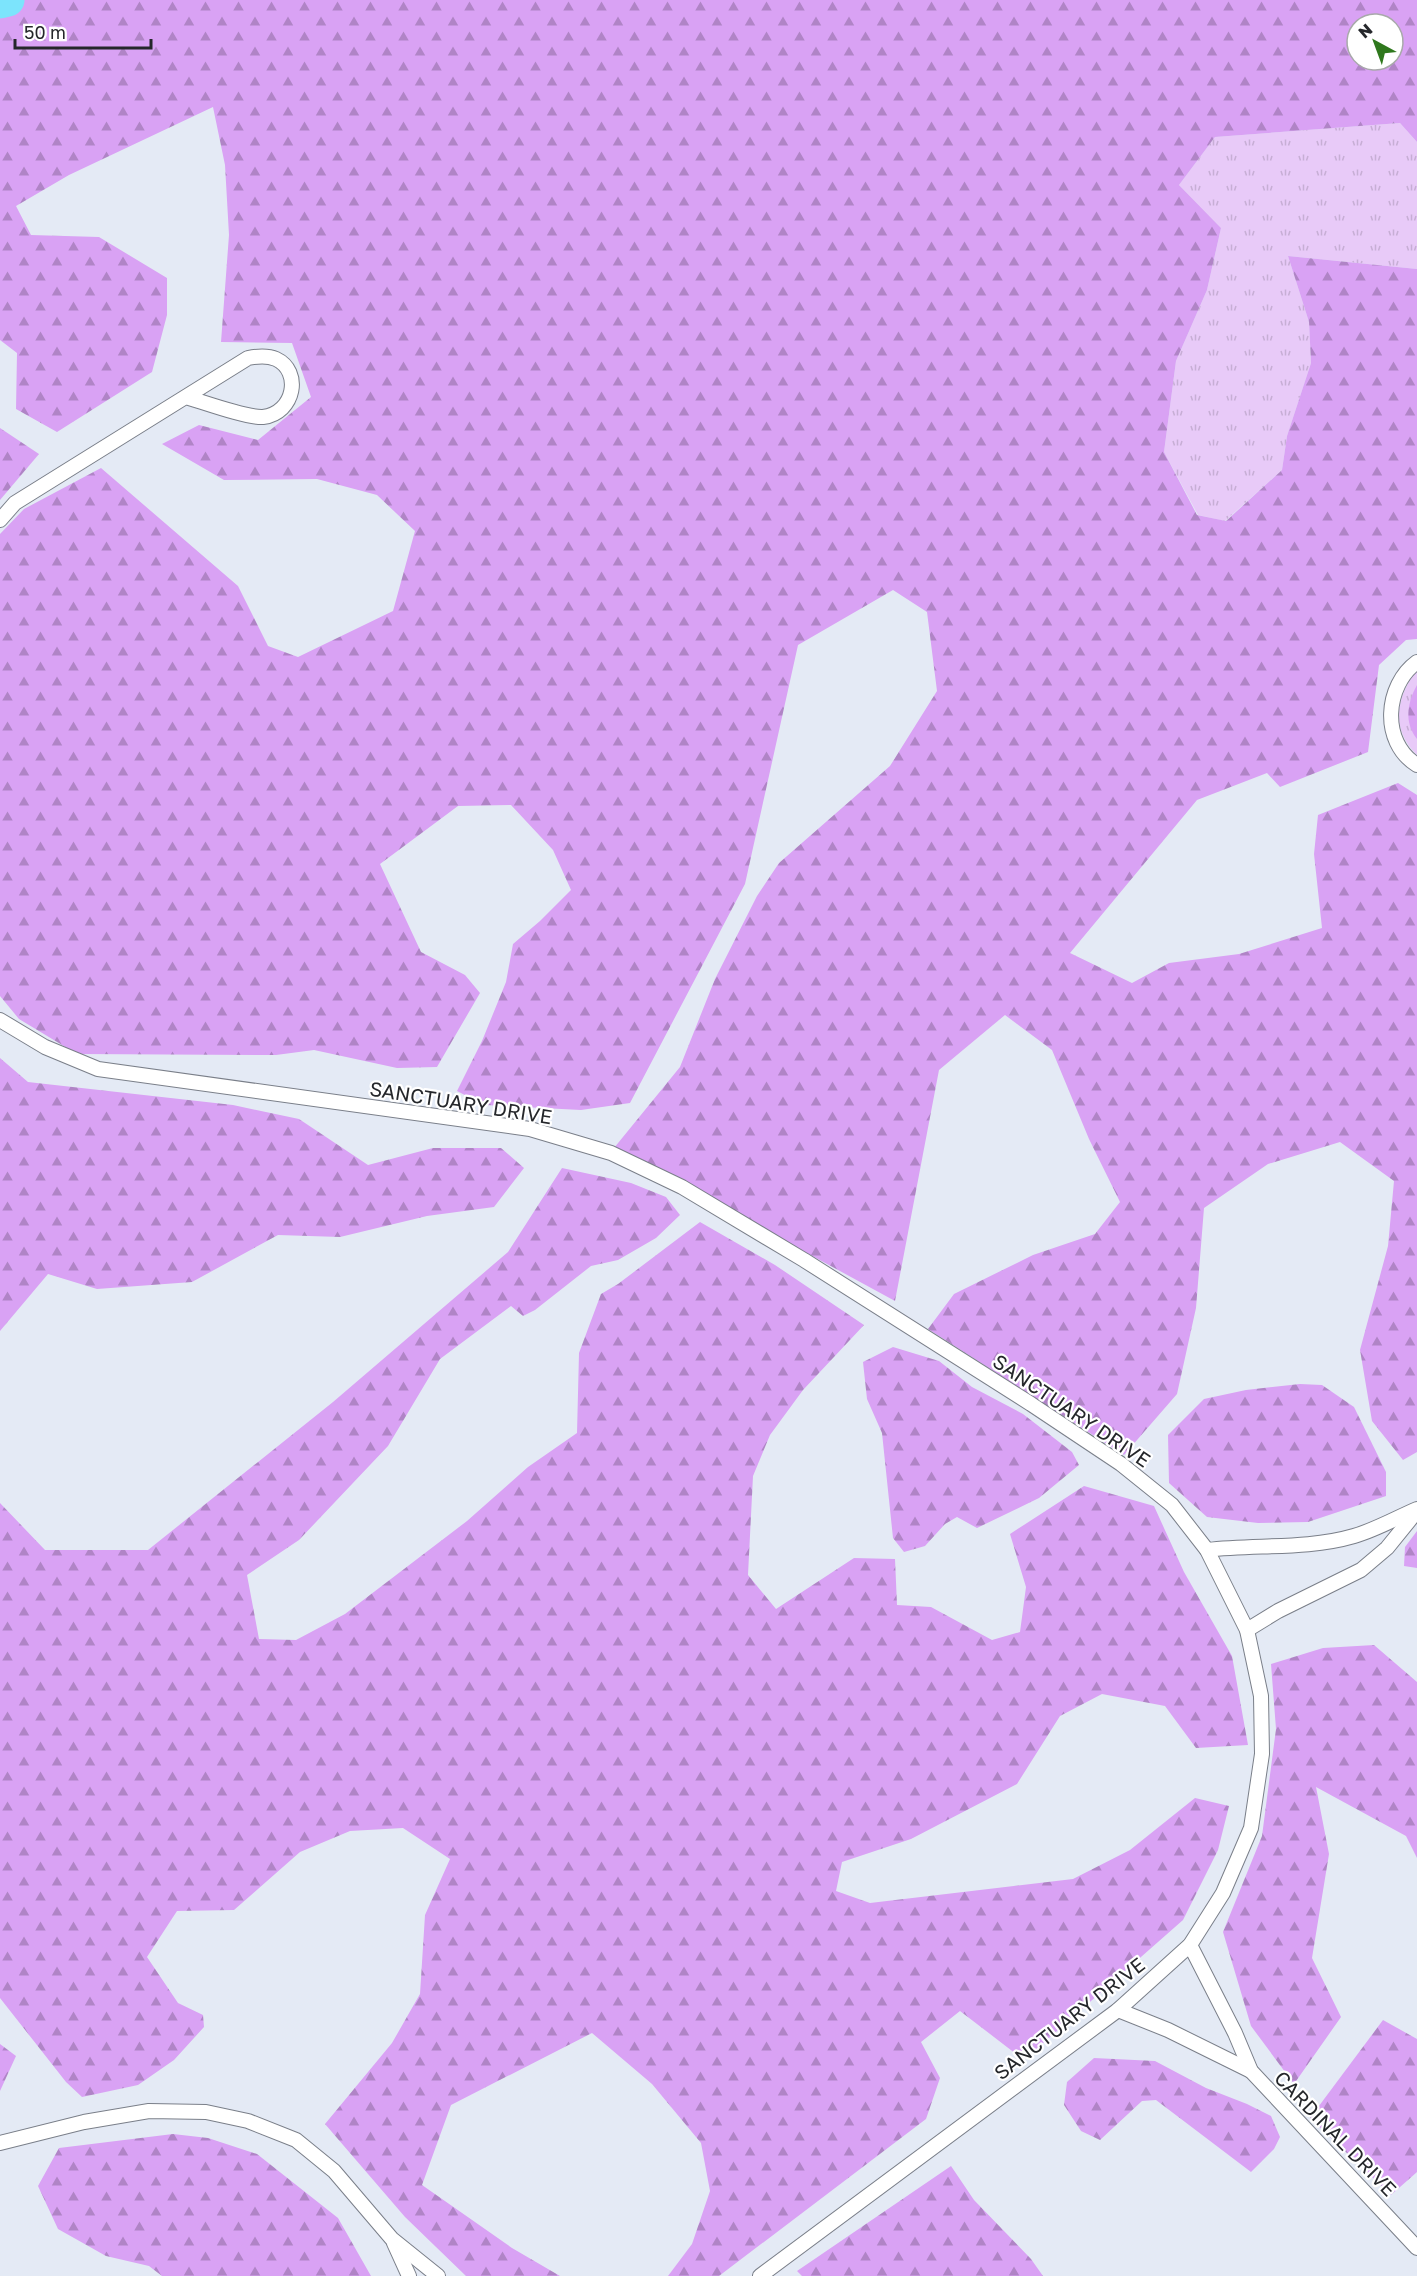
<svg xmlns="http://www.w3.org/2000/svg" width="1417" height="2276" viewBox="0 0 1417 2276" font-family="'Golos Text',sans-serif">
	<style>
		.grass { fill: url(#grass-tufts) }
		.forest { fill: url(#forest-firs); fill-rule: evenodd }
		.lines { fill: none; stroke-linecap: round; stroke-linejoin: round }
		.river { stroke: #7ce4fc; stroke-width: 33 }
		.street-casing { stroke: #7a7f89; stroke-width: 16 }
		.street { stroke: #fff; stroke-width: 14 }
		.labels { text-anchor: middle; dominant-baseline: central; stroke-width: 4.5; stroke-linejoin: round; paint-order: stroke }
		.street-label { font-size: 20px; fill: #25272b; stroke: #fff }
	</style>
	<defs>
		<pattern id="grass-tufts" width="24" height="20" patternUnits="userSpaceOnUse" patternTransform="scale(1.5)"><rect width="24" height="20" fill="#e8caf8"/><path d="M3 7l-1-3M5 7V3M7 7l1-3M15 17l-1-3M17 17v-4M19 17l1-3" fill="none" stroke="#c7aed5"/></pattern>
		<pattern id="forest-firs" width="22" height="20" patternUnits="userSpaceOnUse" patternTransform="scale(1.5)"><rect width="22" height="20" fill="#d9a2f4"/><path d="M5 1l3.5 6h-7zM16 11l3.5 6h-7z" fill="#b084c6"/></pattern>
	</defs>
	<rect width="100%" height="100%" fill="#e4eaf5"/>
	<g class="grass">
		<path d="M1400,123l17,19v127l-129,-13 21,66 2,41 -24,73 -5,34 -57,51 -27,-6 -34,-63 12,-91 31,-71 14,-62 -42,-43 36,-48z"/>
		<path d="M1417,670v85c-27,-26 -21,-58 0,-85z"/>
	</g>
	<g class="forest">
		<path d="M13,0h1404v142l-17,-19 -185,14 -36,48 42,43 -14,62 -31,71 -12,91 33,63 29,6 56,-51 5,-34 24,-73 -2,-41 -21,-66 129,13v370l-11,1 -27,25 -11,87 -88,35 -13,-14 -70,27 -127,153 62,30 37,-20 70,-9 83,-26 -8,-74 4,-39 80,-32 19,12v657l-14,8 -31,-39 -12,-71 28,-104 6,-65 -54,-39 -72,22 -64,44 -8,100 -19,86 -53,61 -196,-126 26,-35 79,-39 62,-21 25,-32 -31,-63 -37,-89 -47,-35 -66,55 -44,231 -281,-153 66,-81 35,-88 42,-83 22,-33 111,-97 47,-75 -10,-79 -34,-22 -95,55 -53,239 -115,219 -49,7 -97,-5 -27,-14 25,-50 24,-59 7,-38 27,-23 31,-31 -18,-40 -42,-45 -53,1 -78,58 41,88 44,23 15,18 -43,74 -40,1 -83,-18 -38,5 -199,-1 -58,-35 -19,-23v-462l24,-25 77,-41 137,118 30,60 30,11 95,-46 22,-80 -38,-36 -60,-16 -93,1 -62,-36 37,-19 59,15 53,-43 -19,-54 -71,-1 8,-107 -4,-70 -12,-58 -144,68 -53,31 15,29 68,2 68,41v37l-15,57 -95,60 -41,-23 1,-56 -17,-13v-336zM1357,24h36v36h-36z"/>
		<path d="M0,428l39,26 -39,46z"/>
		<path d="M1417,685v54c-13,-16 -10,-36 0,-54z"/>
		<path d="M0,1058l28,24 205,23 66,14 69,46 65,-17h68l23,20 -30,39 -67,9 -87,21 -62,-2 -86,47 -95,7 -49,-15 -48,57z"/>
		<path d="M562,1168l69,15 35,14 14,18 -24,23 -38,22 -27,6 -56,44 -12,6 -12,-10 -71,53 -52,87 -89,94 -52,35 12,64 37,1 49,-26 122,-93 61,-54 49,-34 2,-80 22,-59 17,-10 82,-62 75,43 89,60 -61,65 -33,45 -17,41 -5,99 28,34 78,-51 41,1 2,46 34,2 61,33 28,-8 6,-45 -16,-53 74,-48 70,20 30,66 48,84 16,89 -52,3 -31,-42 -63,-12 -42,22 -43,68 -106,55 -69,23 -6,29 34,12 203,-24 57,-29 65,-52 34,8 -11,44 -35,70 -159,140 -64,-49 -39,31 19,36 -14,41 -207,157h-51l24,-32 18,-53 -9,-48 -49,-59 -60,-51 -141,72 -29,80 90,63 48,28h-94l-61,-59 -80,-93 67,-81 28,-49 5,-79 25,-56 -47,-31 -53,3 -50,21 -66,58 -57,1 -30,46 31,46 25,12 1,12 -30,33 -36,25 -56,12 -16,-15 -66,-84v-495l45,47h103l185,-148 175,-150z"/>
		<path d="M893,1347l46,14 33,26 51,27 49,38 7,13 -40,33 -62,30 -20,-11 -12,7 -20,22 -21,6 -11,-14 -11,-105 -15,-34 -4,-37z"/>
		<path d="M1300,1384l22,1 32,22 32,65v24l-78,26 -50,1 -51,-6 -38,-34 -1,-48 36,-36 42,-9z"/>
		<path d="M1417,1531v37l-13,-2 1,-19z"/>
		<path d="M1374,1645l43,37v176l-11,-22 -90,-49 13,67 -17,104 29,59 -47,67 -43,-58 -28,-94 39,-96 14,-107 -5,-65 52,-16z"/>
		<path d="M1383,2020l34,19v133l-26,23 -81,-77z"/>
		<path d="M0,2044l16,12 -16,35z"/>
		<path d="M1094,2058l61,3 51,27 41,16 24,12 9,21 -6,12 -23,23 -95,-72 -14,1 -42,39 -19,-9 -17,-26 3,-23z"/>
		<path d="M173,2134l35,4 49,16 81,64 33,58h-209l-13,-10 -43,-10 -48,-27 -20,-43 21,-38z"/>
		<path d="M951,2166l23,34 57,59 12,17h-241l-5,-5z"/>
	</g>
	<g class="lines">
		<path class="river" d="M0,2l8,-2"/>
		<defs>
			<g id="street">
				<path d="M0,520l15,-17 233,-145c10,-2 19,-3 28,1 26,12 19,54 -13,58 -16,1 -60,-15 -77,-20"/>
				<path d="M1417,662c-32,23 -37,80 0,103"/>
				<path d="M0,1020l45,27 53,22 432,60 81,24 71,34 122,73 227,144 90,60 51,41 35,45 40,80 14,66 1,58 -11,74 -28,65 -33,52 -72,65 -358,266"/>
				<path d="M1207,1550c48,-6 99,0 147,-14 21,-6 42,-18 63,-27"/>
				<path d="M1247,1630l31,-19 83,-41 26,-22 30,-37"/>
				<path d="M1190,1945l45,88 16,38 166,177"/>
				<path d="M1118,2010l50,20 83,41"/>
				<path d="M0,2143l84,-21 65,-11 57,1 42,9 48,19 38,31 58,68 46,37"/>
				<path d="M394,2243l15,33"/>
			</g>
		</defs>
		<use href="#street" class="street-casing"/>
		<use href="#street" class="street"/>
	</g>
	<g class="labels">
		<g class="street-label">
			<text transform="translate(461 1102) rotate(9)">SANCTUARY DRIVE</text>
			<text transform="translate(1072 1410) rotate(34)">SANCTUARY DRIVE</text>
			<text transform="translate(1069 2018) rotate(-38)">SANCTUARY DRIVE</text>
			<text transform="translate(1336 2133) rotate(46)">CARDINAL DRIVE</text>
		</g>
	</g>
	<g transform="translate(1375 42) rotate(319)"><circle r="28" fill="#ffffff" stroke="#a8a9aa" stroke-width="1.5"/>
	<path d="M0-4.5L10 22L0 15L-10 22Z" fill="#2f781d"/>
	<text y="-9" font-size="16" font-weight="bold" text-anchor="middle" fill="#25272b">N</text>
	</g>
	<path d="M15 39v9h136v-9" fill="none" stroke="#25272b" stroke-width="3"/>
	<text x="24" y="39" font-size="18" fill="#25272b" stroke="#ffffff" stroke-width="4.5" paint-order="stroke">50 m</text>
</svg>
